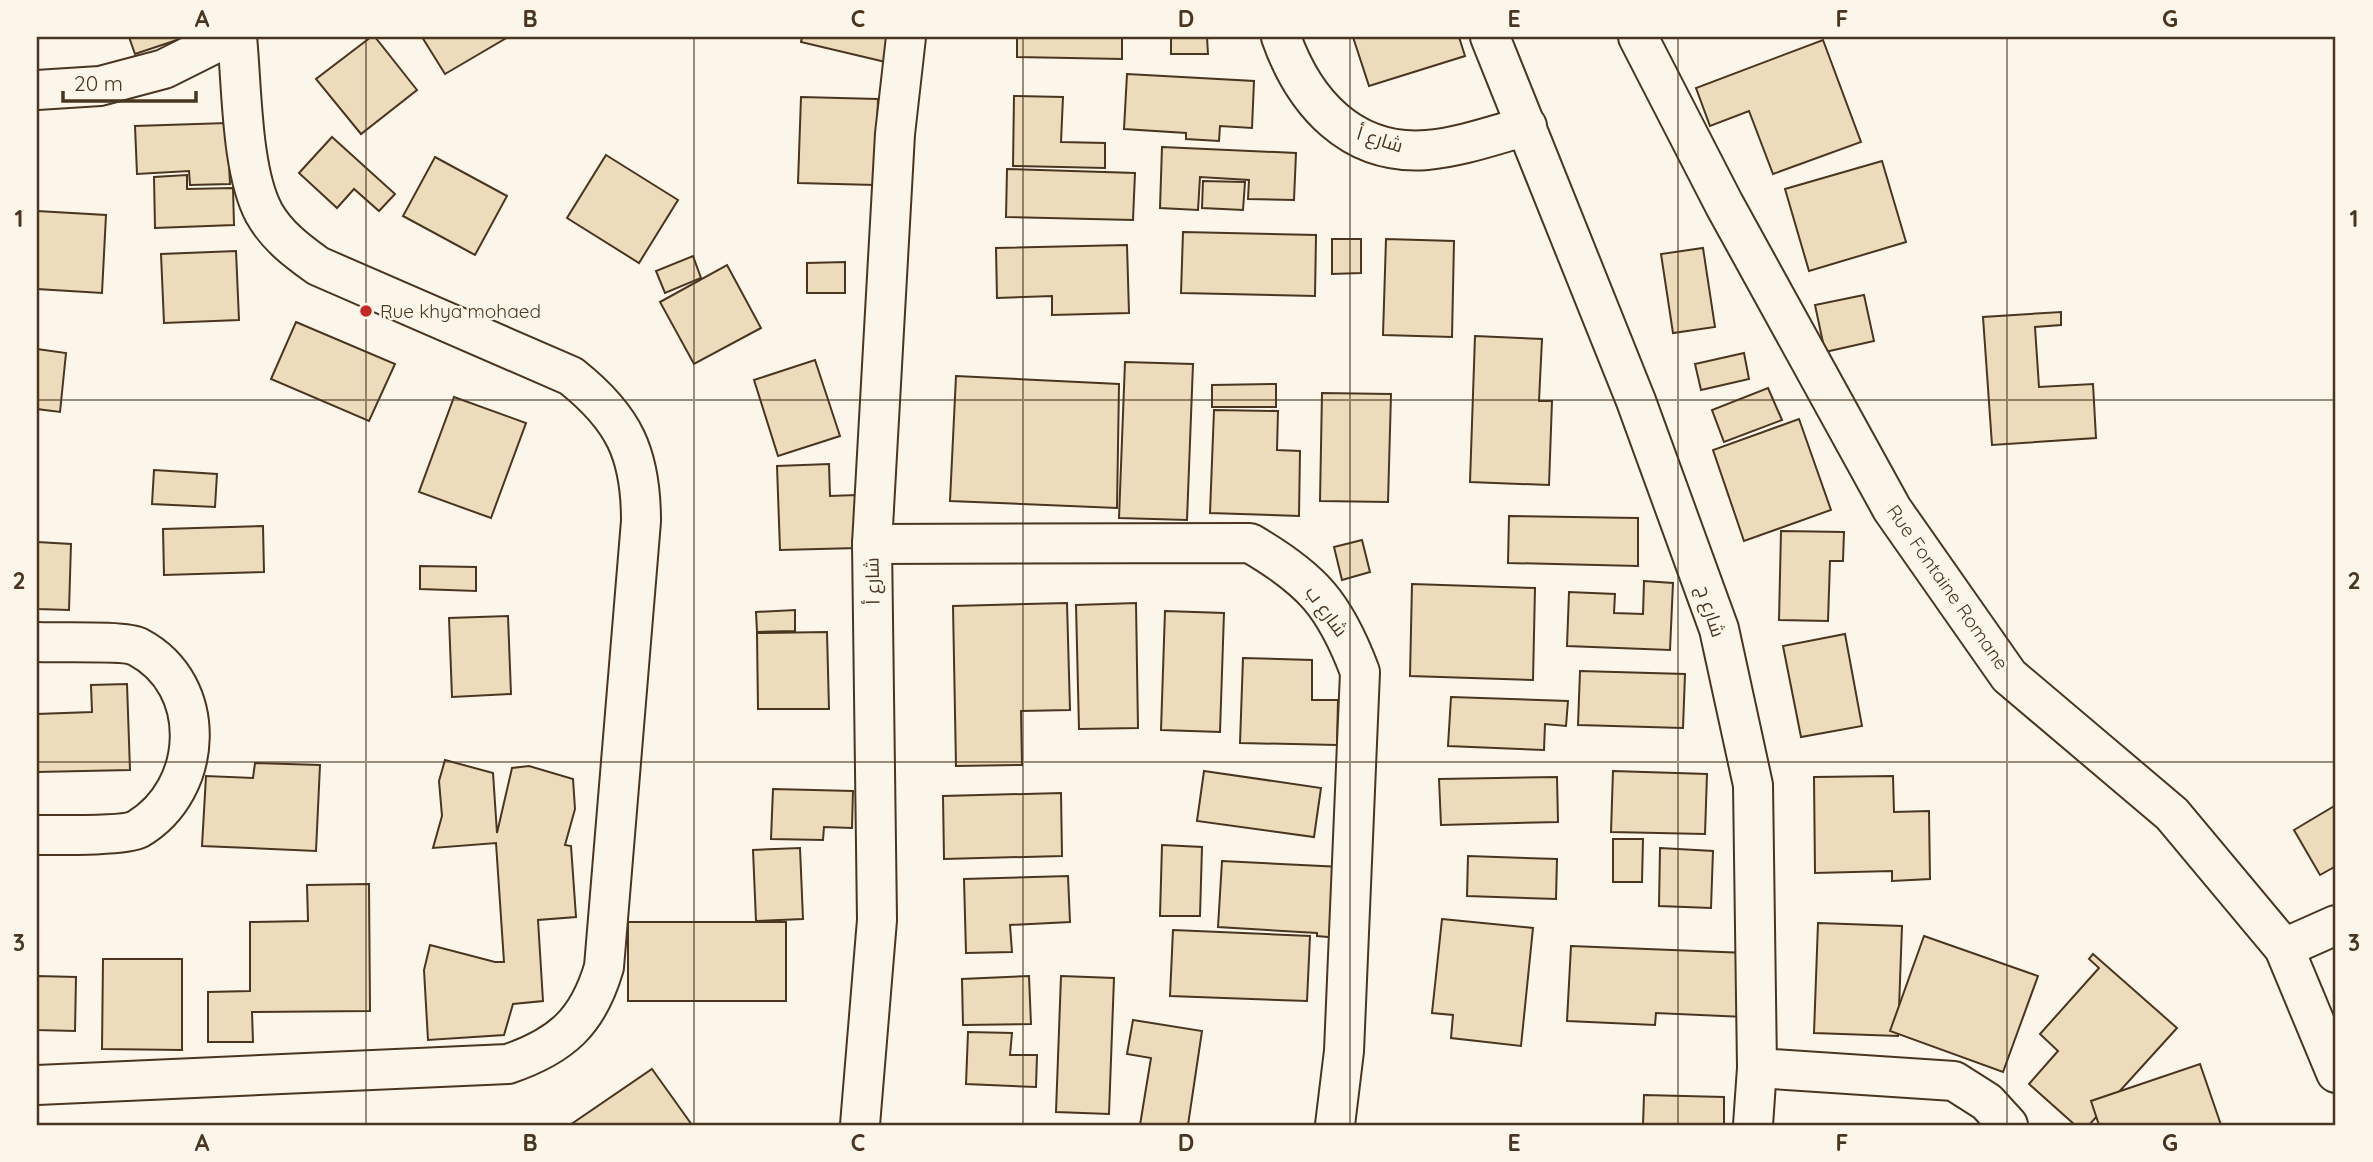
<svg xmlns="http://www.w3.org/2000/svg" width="2373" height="1162" viewBox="0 0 2373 1162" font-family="Quicksand,Cairo,sans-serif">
<rect width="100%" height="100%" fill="#fbf6e9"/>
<g fill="#ecdcbc" stroke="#4a3520" stroke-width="2">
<polygon points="129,37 186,37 135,54"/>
<polygon points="371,37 375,37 417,90 361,134 316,79"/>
<polygon points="422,37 508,37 445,74"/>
<polygon points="802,37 923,37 915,69 801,42"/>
<polygon points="1017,37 1122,37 1122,59 1017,57"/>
<polygon points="1171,37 1207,37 1208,54 1171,54"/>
<polygon points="1353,37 1459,37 1465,56 1369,86"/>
<polygon points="1823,40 1861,142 1773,174 1749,111 1710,126 1696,88"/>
<polygon points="1127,74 1254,81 1252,128 1220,126 1219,141 1186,139 1186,133 1124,129"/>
<polygon points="1014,96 1063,97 1061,142 1105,143 1105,168 1013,166"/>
<polygon points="801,97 878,99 875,185 798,183"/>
<polygon points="227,123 230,184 190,185 189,171 137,174 135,126"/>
<polygon points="332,137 395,194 379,211 354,189 337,208 299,173"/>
<polygon points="1162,147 1296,153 1294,200 1248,199 1249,180 1200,177 1198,210 1160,208"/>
<polygon points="606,155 678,200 639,263 567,218"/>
<polygon points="435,157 507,196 475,255 403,216"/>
<polygon points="1882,161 1906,242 1809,271 1785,189"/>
<polygon points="1007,169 1135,173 1133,220 1006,217"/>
<polygon points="187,175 187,189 233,188 234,225 155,228 154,177"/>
<polygon points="1203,181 1245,182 1243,210 1202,208"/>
<polygon points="37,211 106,215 102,293 37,289"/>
<polygon points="1183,232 1316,235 1315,296 1181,293"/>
<polygon points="1332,239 1361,239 1361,273 1332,274"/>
<polygon points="1386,239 1454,241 1452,337 1383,335"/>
<polygon points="1127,245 1129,313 1052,315 1052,296 997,298 996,248"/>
<polygon points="1703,248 1715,327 1673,333 1661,254"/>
<polygon points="236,251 239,320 164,323 161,254"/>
<polygon points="693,256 701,278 665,293 656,271"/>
<polygon points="845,262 845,293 807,293 807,263"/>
<polygon points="727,265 761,328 694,364 660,302"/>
<polygon points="1864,295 1874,341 1825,352 1815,305"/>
<polygon points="2061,312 2061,325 2035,327 2039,387 2093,384 2096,438 1992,445 1983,317"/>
<polygon points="296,322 395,364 369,421 271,379"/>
<polygon points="1475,336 1542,339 1539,401 1552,401 1549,485 1470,482"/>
<polygon points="37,349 66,353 60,412 37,409"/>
<polygon points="1744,353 1749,379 1701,390 1695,364"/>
<polygon points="815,360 840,436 778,456 754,380"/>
<polygon points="1125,362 1193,364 1187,520 1119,518"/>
<polygon points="956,376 1119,384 1117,508 950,501"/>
<polygon points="1276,384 1276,407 1212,407 1212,385"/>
<polygon points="1768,388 1782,420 1724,442 1712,410"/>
<polygon points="1322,393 1391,394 1388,502 1320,501"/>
<polygon points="454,397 526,423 491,518 419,492"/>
<polygon points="1214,410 1278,411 1277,450 1300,451 1299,516 1210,513"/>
<polygon points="1799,419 1831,510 1744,541 1713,450"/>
<polygon points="829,464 830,496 856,495 858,548 780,550 777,466"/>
<polygon points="154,470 217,474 215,507 152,504"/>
<polygon points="1509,516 1638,518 1638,566 1508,563"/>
<polygon points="263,526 264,572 164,575 163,529"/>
<polygon points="1781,531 1844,532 1843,561 1830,561 1828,621 1779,620"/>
<polygon points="1362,540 1370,572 1342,580 1334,547"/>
<polygon points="37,542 71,544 69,610 37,609"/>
<polygon points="420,566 476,567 476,591 420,589"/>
<polygon points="1644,581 1673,583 1670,650 1567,646 1569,592 1615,594 1614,613 1643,614"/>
<polygon points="1412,584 1535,588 1533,680 1410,676"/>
<polygon points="1067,603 1070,710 1021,711 1022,765 956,766 953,606"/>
<polygon points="1136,603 1138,728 1079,729 1076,605"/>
<polygon points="795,610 795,631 757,632 756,612"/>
<polygon points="1165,611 1224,613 1220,732 1161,730"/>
<polygon points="508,616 511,694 452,697 449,618"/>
<polygon points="827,632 829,709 758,709 757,633"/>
<polygon points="1845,634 1862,726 1801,737 1783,646"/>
<polygon points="1243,658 1312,660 1312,700 1338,700 1337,745 1240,743"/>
<polygon points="1580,671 1685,674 1683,728 1578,725"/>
<polygon points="127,684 130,770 37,772 37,714 92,712 91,685"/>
<polygon points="1451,697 1568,701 1566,726 1545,724 1544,750 1448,746"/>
<polygon points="445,760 493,773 497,833 512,768 529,766 573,779 575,809 565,845 571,846 576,917 538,920 543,1001 513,1004 504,1035 428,1040 424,970 430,945 495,962 504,962 496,843 433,848 442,816 439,781"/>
<polygon points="255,763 320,765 316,851 202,846 206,776 253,778"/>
<polygon points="1204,771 1321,788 1314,837 1197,821"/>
<polygon points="1613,771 1707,774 1705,834 1611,832"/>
<polygon points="1893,776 1894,812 1929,811 1930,879 1892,881 1892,871 1815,873 1814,777"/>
<polygon points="1557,777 1558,822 1441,825 1439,779"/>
<polygon points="773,789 853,791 852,828 824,827 823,840 771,839"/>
<polygon points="1061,793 1062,856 944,859 943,796"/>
<polygon points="2336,805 2336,866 2320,875 2294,830"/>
<polygon points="1613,839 1643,839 1642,882 1613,882"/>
<polygon points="1162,845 1202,847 1200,916 1160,916"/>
<polygon points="800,848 803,919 756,921 753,850"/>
<polygon points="1660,848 1713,851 1711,908 1659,906"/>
<polygon points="1468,856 1557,859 1556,899 1467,896"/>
<polygon points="1222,861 1342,867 1339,938 1317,936 1317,933 1218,927"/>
<polygon points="1068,876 1070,922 1010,925 1012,952 966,953 964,879"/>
<polygon points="369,884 370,1011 252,1012 253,1042 208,1042 208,992 250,991 250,922 308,921 307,885"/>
<polygon points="1442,919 1533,928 1521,1046 1451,1038 1453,1015 1432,1013"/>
<rect x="628" y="922" width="158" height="79"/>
<polygon points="1818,923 1902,926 1898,1036 1814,1033"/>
<polygon points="1173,930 1310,936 1307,1001 1170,996"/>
<polygon points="1924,936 2038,976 2003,1072 1890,1031"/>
<polygon points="1571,946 1747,953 1745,1017 1656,1013 1655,1025 1567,1021"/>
<polygon points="2093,954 2177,1028 2089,1125 2075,1125 2029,1084 2058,1051 2040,1034 2099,968 2089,959"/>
<polygon points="103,959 182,959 182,1050 102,1049"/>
<polygon points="37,976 76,977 75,1031 37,1030"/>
<polygon points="1029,976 1031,1024 963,1025 962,979"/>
<polygon points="1061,976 1114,978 1109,1114 1056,1112"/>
<polygon points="1133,1020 1202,1031 1188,1125 1140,1125 1151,1058 1127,1054"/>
<polygon points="968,1032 1012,1033 1010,1055 1037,1055 1036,1087 966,1084"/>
<polygon points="2200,1064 2221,1125 2099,1125 2091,1101"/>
<polygon points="652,1069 692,1125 570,1125"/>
<polygon points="1644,1095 1724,1097 1724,1125 1643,1125"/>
</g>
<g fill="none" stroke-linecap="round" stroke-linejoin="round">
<g stroke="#4a3520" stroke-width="42">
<g id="street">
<path d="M1281,37C1304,102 1351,156 1427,150C1461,147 1494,135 1527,126"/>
<polyline points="1490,37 1636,401 1719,629 1753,785 1757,1068 1753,1125"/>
<polyline points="1638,37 1724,204 1892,509 2009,676 2172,814 2284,948 2336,1073"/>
<polyline points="37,90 100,86 164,69 228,37"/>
<path d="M872,544L1250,543C1312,579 1335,605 1360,672L1344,1051L1335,1125"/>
<path d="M37,642C55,643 126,640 138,647C210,685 204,790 138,829C126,836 56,835 37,835"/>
<polyline points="2284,948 2336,925"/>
<polyline points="1757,1068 1954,1081 1987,1102 2008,1125"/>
<path d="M37,1085L508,1064C561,1046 588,1022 604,967L641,521C641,454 624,418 571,376L318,266C297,251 277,236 264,213C241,170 242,86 237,37"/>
<polyline points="860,1125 877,920 872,544 895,134 906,37"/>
</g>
</g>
<use href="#street" stroke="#fbf6e9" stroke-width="38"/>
</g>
<path fill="none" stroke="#4a3520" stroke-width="2" stroke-opacity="0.55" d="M366,37V1125M694,37V1125M1023,37V1125M1350,37V1125M1678,37V1125M2007,37V1125M37,400H2336M37,762H2336"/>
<circle fill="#c62828" stroke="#fbf6e9" stroke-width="2.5" cx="366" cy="311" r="7"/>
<g text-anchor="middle" stroke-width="5" stroke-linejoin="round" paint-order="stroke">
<g font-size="19" fill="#4a3520" stroke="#fbf6e9">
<text transform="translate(1380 139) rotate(17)" y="7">شارع أ</text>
<text transform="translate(872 581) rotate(-91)" y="7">شارع أ</text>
<text transform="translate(1948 587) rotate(55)" y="7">Rue Fontaine Romane</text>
<text transform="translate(1327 611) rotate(54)" y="7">شارع ب</text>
<text transform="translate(1711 611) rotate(72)" y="7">شارع ج</text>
</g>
<g font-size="19" fill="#4a3520" stroke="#fbf6e9" text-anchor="start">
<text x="380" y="318">Rue khya mohaed</text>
</g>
</g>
<rect width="2373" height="1162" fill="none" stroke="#fbf6e9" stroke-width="77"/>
<path d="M63 91v10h133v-10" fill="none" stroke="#4a3520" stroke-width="3.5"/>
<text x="74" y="91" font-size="21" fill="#4a3520" stroke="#fbf6e9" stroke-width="5" paint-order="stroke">20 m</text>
<rect x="38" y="38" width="2296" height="1086" fill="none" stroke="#4a3520" stroke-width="2.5"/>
<g font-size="23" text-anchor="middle" font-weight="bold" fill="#4a3520">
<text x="202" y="27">A</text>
<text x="530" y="27">B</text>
<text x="858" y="27">C</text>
<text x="1186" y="27">D</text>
<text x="1514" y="27">E</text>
<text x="1842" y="27">F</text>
<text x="2170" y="27">G</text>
<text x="19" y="227">1</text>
<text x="2354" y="227">1</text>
<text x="19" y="589">2</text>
<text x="2354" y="589">2</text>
<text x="19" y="951">3</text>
<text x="2354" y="951">3</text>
<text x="202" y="1151">A</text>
<text x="530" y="1151">B</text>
<text x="858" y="1151">C</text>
<text x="1186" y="1151">D</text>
<text x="1514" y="1151">E</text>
<text x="1842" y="1151">F</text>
<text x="2170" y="1151">G</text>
</g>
</svg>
